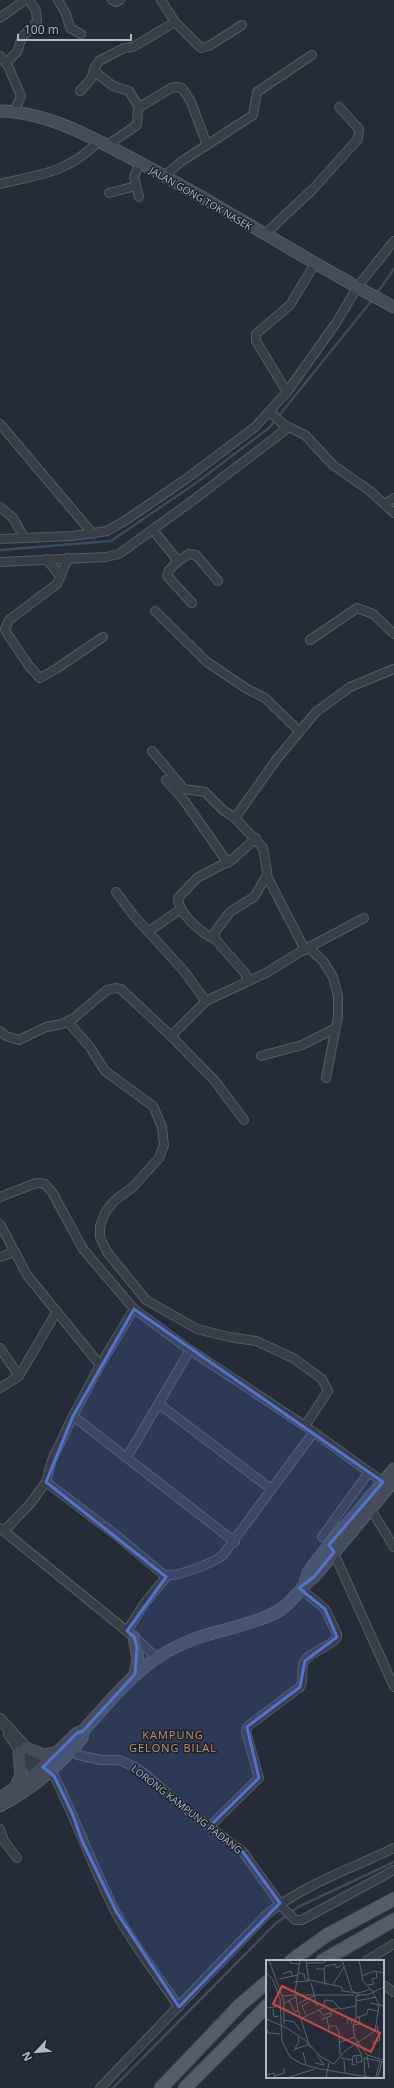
<svg xmlns="http://www.w3.org/2000/svg" width="394" height="2088" viewBox="0 0 394 2088" font-family="'Open Sans',sans-serif">
<rect width="100%" height="100%" fill="#242c38"/>
<g fill="none" stroke-linecap="round" stroke-linejoin="round">
<g stroke="#3a4a5f" stroke-width="2.5">
<polyline points="377,293 394,269"/>
<polyline points="0,550 111,541 196,483 269,428 373,299"/>
<polyline points="113,2088 275,1924 298,1907 394,1862"/>
</g>
<g stroke="#555c66" stroke-width="10">
<g id="minor">
<polyline points="58,0 66,14 70,28 81,34"/>
<polyline points="112,0 116,2 120,0"/>
<polyline points="161,0 175,22 201,48 209,46 242,25"/>
<polyline points="0,18 25,0"/>
<polyline points="0,56 8,66 21,96 14,112"/>
<polyline points="6,63 17,52 22,37 37,22 36,11 29,0"/>
<polyline points="94,71 113,86 129,91 139,107"/>
<polyline points="80,91 91,79 95,67 99,61 124,48 133,47 175,22"/>
<polyline points="207,145 253,115 257,92 312,55"/>
<polyline points="106,146 137,125 138,108 171,88 176,87 182,88 191,102 207,145 182,161 164,176"/>
<path d="M0,184C41,174 67,173 98,142"/>
<polyline points="109,193 136,186"/>
<polyline points="139,197 134,177 140,163"/>
<polyline points="265,234 313,189 358,139 359,129 339,107"/>
<polyline points="287,392 256,341 256,334 290,305 316,262"/>
<polyline points="270,412 284,425 305,435 333,465 370,491 394,513"/>
<polyline points="0,424 93,534"/>
<polyline points="385,504 394,498"/>
<polyline points="0,507 13,518 24,537"/>
<polyline points="153,530 178,561 189,554 196,555 218,581"/>
<polyline points="0,539 72,536 107,531 126,520 186,479 255,427 287,392 336,323 358,286 394,241"/>
<polyline points="68,558 57,584 9,620 5,629 6,632 29,666 40,678 56,669 103,637"/>
<polyline points="46,559 61,577"/>
<polyline points="178,561 169,570 167,576 192,603"/>
<polyline points="0,562 106,557 119,554 192,501 289,427"/>
<polyline points="155,611 207,662 247,689 265,698 299,731"/>
<polyline points="310,640 357,608 373,614 394,634"/>
<polyline points="152,751 184,789 205,792 223,810 235,818"/>
<polyline points="166,780 183,799 228,863"/>
<polyline points="116,892 134,916 183,970 206,1001"/>
<polyline points="149,931 181,909"/>
<path d="M215,939C202,934 178,913 178,898L197,878L233,859L256,838"/>
<polyline points="309,948 323,961 333,977 338,996 338,1016 326,1078"/>
<polyline points="305,950 268,878 263,848 235,818 276,760 316,712 350,687 394,669"/>
<polyline points="249,981 244,972 215,939 215,932 230,912 254,897 267,875"/>
<polyline points="68,1022 90,1047 105,1071 153,1106 162,1127 164,1145 159,1158 133,1187 114,1201 105,1213 100,1226 100,1237 107,1252 146,1300 197,1329 229,1337 256,1341 293,1358 322,1379 328,1391 305,1426"/>
<polyline points="0,1031 6,1036 19,1040 46,1027 62,1024 74,1018 107,990 115,988 121,989 171,1036 215,1081 244,1120"/>
<polyline points="171,1036 206,1001 266,973 300,952 364,918"/>
<polyline points="261,1056 302,1045 334,1029"/>
<polyline points="0,1197 36,1183 45,1184 52,1192 83,1249 134,1309 190,1350 305,1426 383,1482"/>
<polyline points="0,1224 27,1275 100,1365"/>
<polyline points="0,1257 14,1252"/>
<polyline points="0,1348 19,1376"/>
<polyline points="0,1388 19,1376 57,1311"/>
<polyline points="159,1404 271,1489"/>
<polyline points="73,1416 235,1542"/>
<polyline points="127,1457 190,1350"/>
<path d="M46,1482L116,1535L164,1575C174,1578 214,1563 223,1555L313,1433"/>
<polyline points="370,1508 394,1547"/>
<polyline points="0,1528 134,1637 156,1657"/>
<polyline points="4,1531 30,1504 46,1482 52,1460 73,1416 100,1365 134,1309"/>
<polyline points="322,1537 369,1472"/>
<polyline points="332,1549 394,1687"/>
<polyline points="127,1631 144,1604 167,1576"/>
<polyline points="72,1750 78,1755 101,1760 119,1760 133,1766 145,1774 182,1806 243,1852 284,1909 295,1920 302,1920 394,1870"/>
<path d="M49,1774L54,1776C77,1821 93,1868 116,1913C134,1946 158,1976 179,2007"/>
<path d="M210,1826L259,1778L246,1732L248,1726L300,1687C305,1679 300,1670 304,1662C311,1650 329,1649 337,1637V1634L325,1609L301,1589"/>
<polyline points="0,1829 4,1841 17,1858"/>
<polyline points="366,1961 394,1944"/>
<polyline points="383,1985 394,1992"/>
<path d="M100,2088L266,1915C304,1884 351,1869 394,1848"/>
</g>
</g>
<g stroke="#555c66" stroke-width="12">
<g id="tertiary">
<polyline points="0,1719 48,1772"/>
<polyline points="9,1734 40,1780"/>
</g>
</g>
<g stroke="#555c66" stroke-width="13">
<g id="secondary">
<path d="M0,111C52,112 102,143 146,166C230,211 310,263 394,307"/>
<polyline points="305,1584 308,1572 329,1545 394,1469"/>
<polyline points="134,1637 138,1659 135,1674"/>
<polyline points="26,1748 44,1755 58,1752"/>
<polyline points="15,1788 21,1775 19,1752"/>
<path d="M0,1798L33,1776L77,1733L83,1731C118,1692 143,1658 194,1639C221,1629 254,1625 280,1610C294,1601 301,1586 314,1577L394,1481"/>
<path d="M0,1806C32,1789 58,1767 82,1738L83,1731"/>
</g>
</g>
<g stroke="#404751" stroke-width="15">
<g id="primary">
<polyline points="291,1961 327,1935 394,1899"/>
<polyline points="322,1961 394,1920"/>
<polyline points="161,2088 240,2005 267,1982"/>
<polyline points="185,2088 267,2006"/>
</g>
</g>
<use href="#minor" stroke="#373e48" stroke-width="8"/>
<use href="#tertiary" stroke="#373e48" stroke-width="10"/>
<use href="#secondary" stroke="#454d5b" stroke-width="11"/>
<use href="#primary" stroke="#555d68" stroke-width="13"/>
</g>
<path fill="#5173d1" fill-opacity="0.2" stroke="#5173d1" stroke-width="3" stroke-linejoin="round" d="M134,1309L383,1482L329,1545L334,1552L314,1577L299,1588L325,1609L337,1637L305,1661L300,1687L247,1727L259,1778L210,1826L243,1852L280,1903L179,2007L117,1913L82,1841L72,1813L54,1776L43,1767L77,1733L83,1731L135,1674L137,1648L134,1637L127,1631L166,1577L46,1482L73,1416Z"/>
<g text-anchor="middle" stroke-width="3" stroke-linejoin="round" paint-order="stroke">
<g font-size="10" fill="#b2b9c4" stroke="#1c232d">
<text transform="translate(201 198) rotate(30)" y="4">JALAN GONG TOK NASEK</text>
<text transform="translate(187 1809) rotate(38)" y="4">LORONG KAMPUNG PADANG</text>
</g>
<g font-size="11" letter-spacing="1" fill="#ca9368" stroke="#1c232d">
<text x="173" y="1739">KAMPUNG<tspan x="173" dy="13">GELONG BILAL</tspan></text>
</g>
</g>
<g transform="translate(266 1960)">
<rect width="118" height="118" fill="#242c38"/>
<path fill="none" stroke="#5d6470" stroke-width="1" d="M3,0L18,42V64M24,0V3L33,4M40,0L43,22M76,0L86,31L93,35L90,36V58L87,66L89,78L101,95L118,100M93,0L97,21L106,31M40,3H58L60,0M61,6L69,4L71,8L76,5M50,9H58L61,5M58,9L59,25M0,12L7,20L14,39L16,81L24,97L36,104L54,109L108,118M32,13L38,14L39,19L76,27V31L92,33L103,30M17,14L25,11L26,16M96,16L108,11L118,13M13,19L32,15M28,22L42,21M45,23L51,46M102,25L108,24L106,19L111,18L110,11M68,26V23L78,7M29,30L32,50L43,84L55,97L68,104L79,91L109,71L113,45L106,30M29,32L34,0M29,35H88M93,35H101L118,27M16,36L30,35M23,41L29,52L32,51M90,41L110,37M33,43L48,36M104,43L118,46M17,44L30,37M0,48L14,46M7,49L8,57L13,56M53,50L57,55L64,53M40,55L36,46L43,42M36,58L57,48L59,40L67,41L74,49L90,46M61,58L63,70M90,58L101,54L102,49L112,51M0,59L19,67L39,80L45,88M56,59L65,56V50L72,48M18,60L28,62L34,70M82,64L81,60L84,59L86,64M87,65L94,64L93,57M62,66H70L73,72L74,95M0,67L2,73L14,74M74,82L89,77M107,84V82L114,80L111,66M29,89L42,85M28,91L33,81L32,77M37,92L40,104M90,96L91,103L96,101L95,95M101,96L103,108M75,98L87,100M78,100L79,113M49,103L58,105L51,95M90,104L86,105L87,96L96,95L90,85M0,115L8,113L9,117M8,116L18,113V108M99,116L98,98L118,102M110,117L114,101M112,117L116,101M20,118L49,109M60,118L63,103"/>
<path fill="#cf4547" fill-opacity="0.15" stroke="#cf4547" stroke-width="2" d="M16,26L114,73L105,92L7,44Z"/>
<rect width="118" height="118" fill="none" stroke="#b2b9c4" stroke-width="2"/>
</g>
<g transform="translate(36 2052) rotate(244)" stroke="#1c232d" stroke-width="3" paint-order="stroke">
<path d="M0-3L7 15L0 10L-7 15Z" fill="#b2b9c4"/>
<text y="-6" font-size="11" font-weight="bold" text-anchor="middle" fill="#b2b9c4">N</text>
</g>
<path d="M18 34v6h113v-6" fill="none" stroke="#b2b9c4" stroke-width="2"/>
<text x="24" y="34" font-size="12" fill="#b2b9c4" stroke="#1c232d" stroke-width="3" paint-order="stroke">100 m</text>
</svg>
